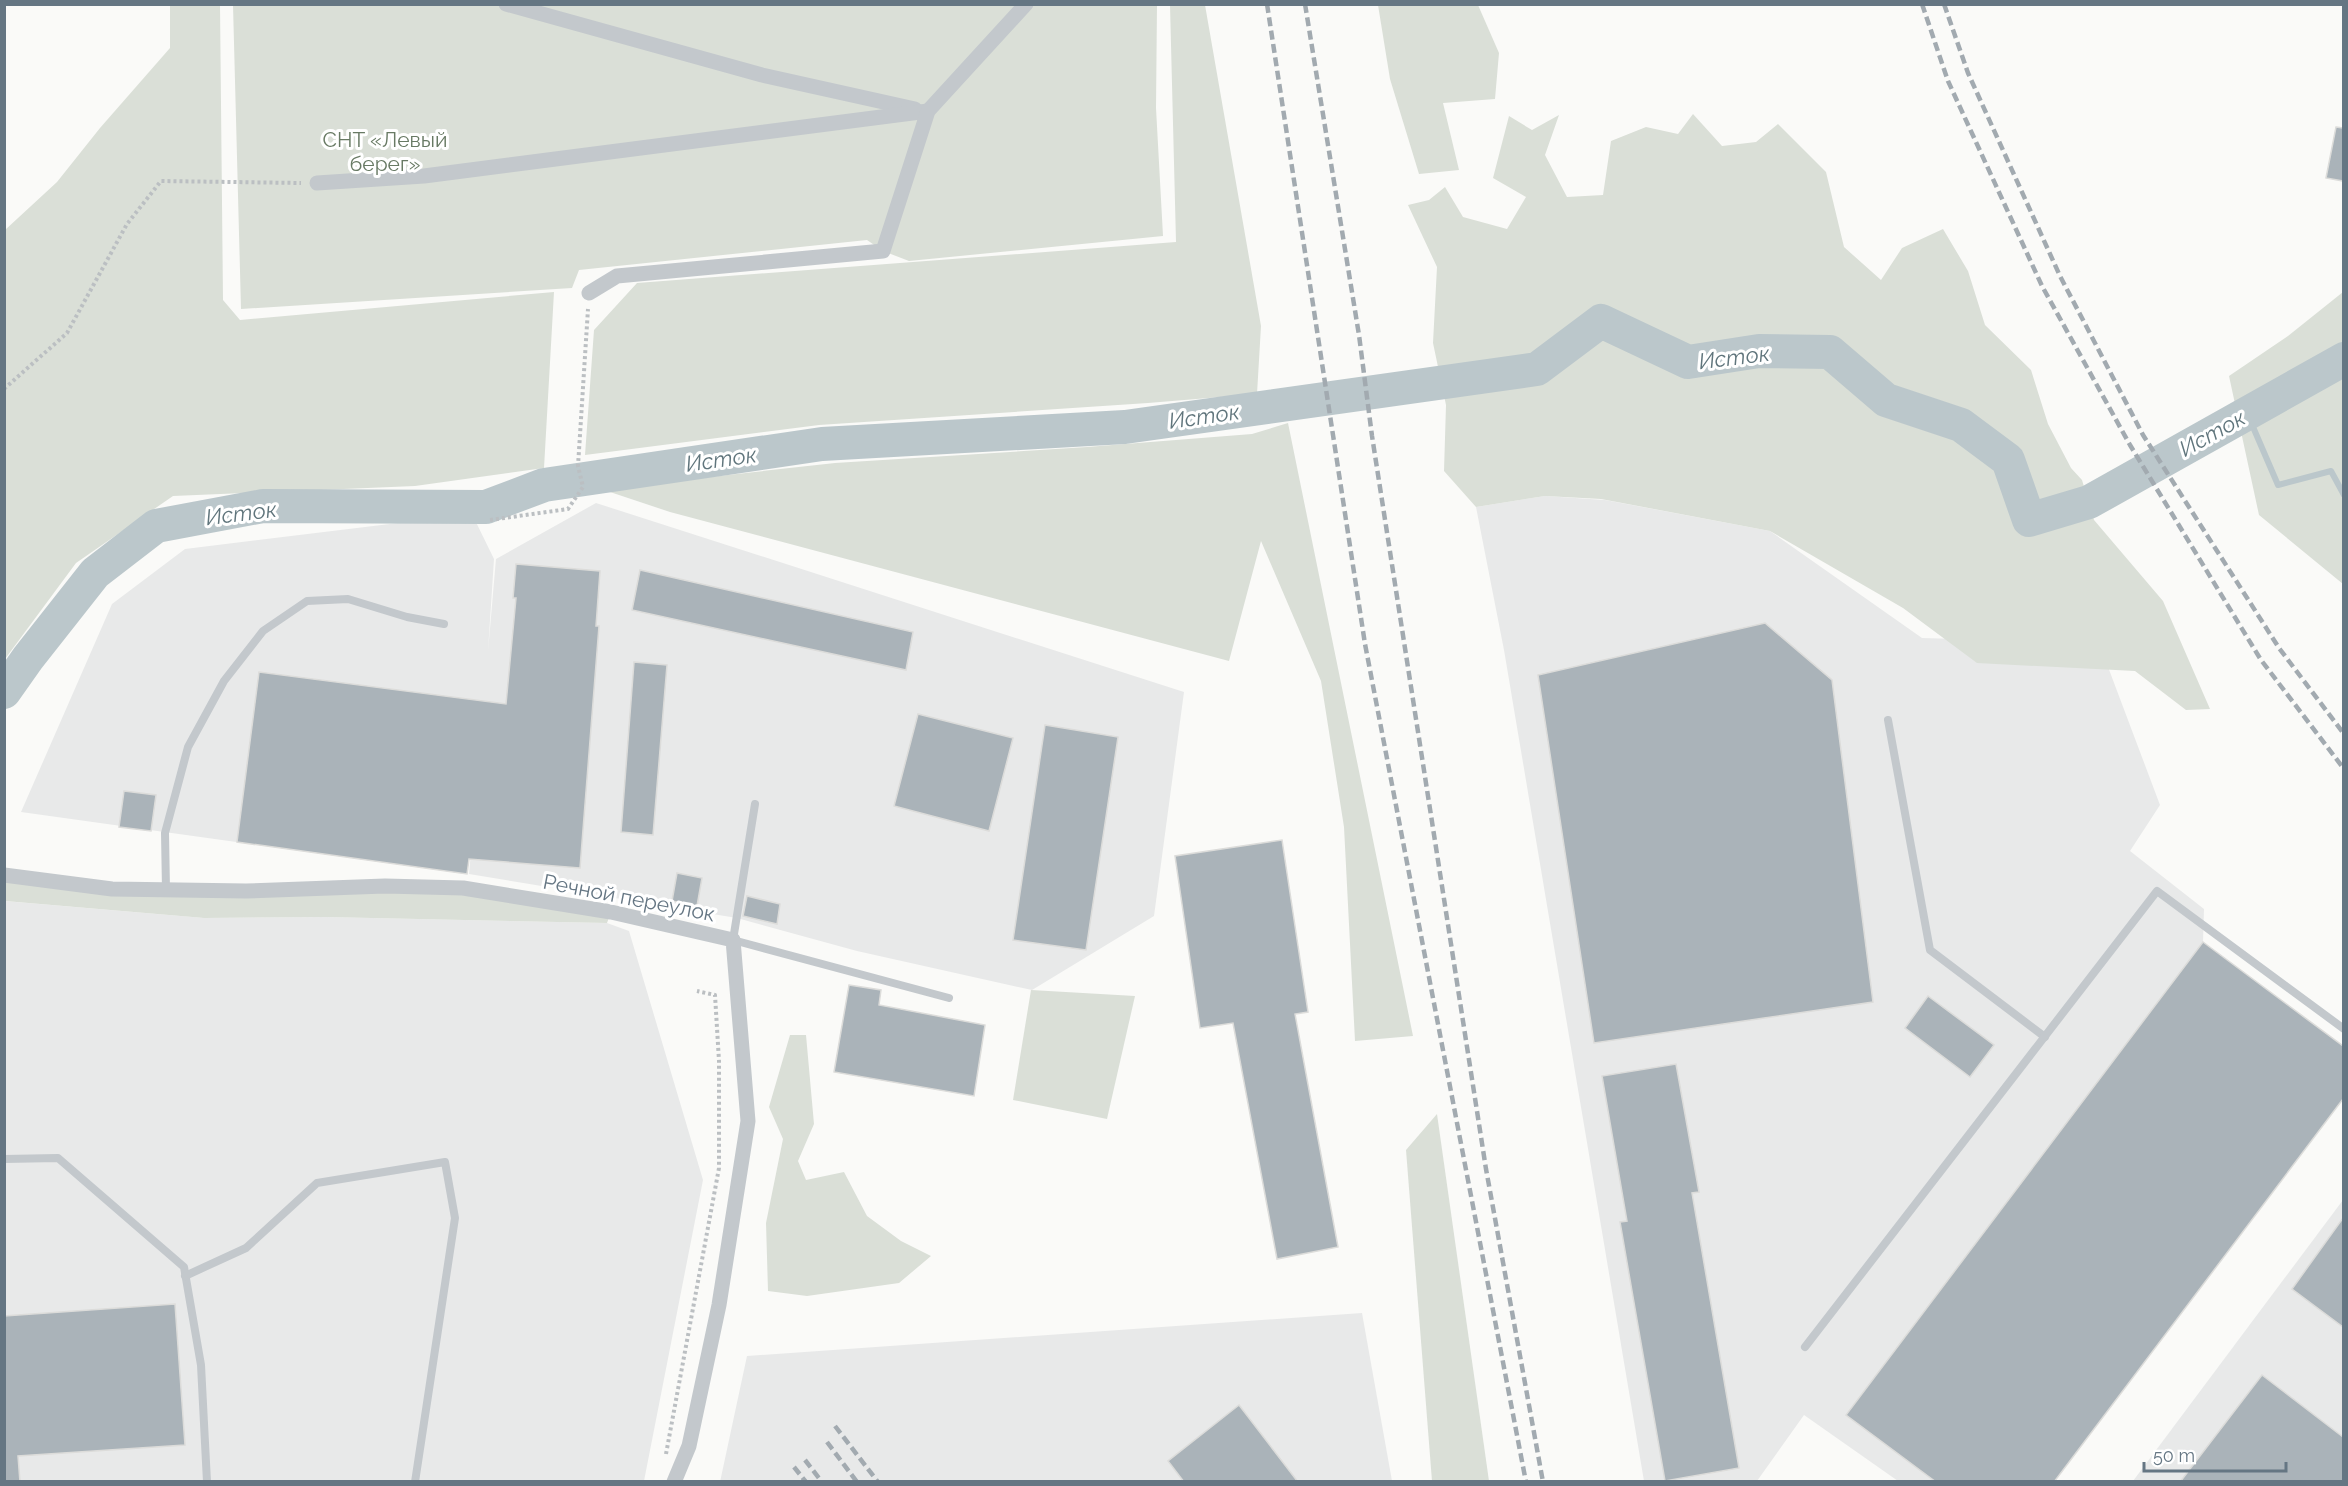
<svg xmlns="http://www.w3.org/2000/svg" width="2348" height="1486" viewBox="0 0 2348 1486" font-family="Raleway,sans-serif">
<rect width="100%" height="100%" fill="#fafaf8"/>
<g fill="#e8e9e9">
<polygon points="1545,496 1605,500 1770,531 1922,638 2099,643 2160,805 2130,851 2204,909 2203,942 2343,1046 2343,1099 2054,1481 1898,1481 1804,1415 1757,1481 1644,1481 1504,650 1476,507"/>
<polygon points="596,503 1184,692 1154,916 1032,990 857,951 737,918 469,874 479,763 467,874 21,812 112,604 185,549 472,514 494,559 488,651 496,559"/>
<polygon points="4,901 204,918 326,917 607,923 629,931 703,1180 644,1481 5,1481"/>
<polygon points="2343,1200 2343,1481 2133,1481"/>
<polygon points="1362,1313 1392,1481 720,1482 747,1356"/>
</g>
<g fill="#dadfd7">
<polygon points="170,5 220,5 223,300 240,320 554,292 544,468 415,486 173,496 76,563 5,659 5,230 57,182 100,128 170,48"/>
<polygon points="233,5 1157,5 1156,108 1163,236 909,261 883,251 867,240 579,270 572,288 241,309"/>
<polygon points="1170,5 1205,5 1261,326 1257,394 1148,403 819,425 585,455 594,330 637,283 1176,242"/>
<polygon points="1378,5 1478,5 1499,53 1495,99 1443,103 1459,170 1419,174 1390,79"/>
<polygon points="1693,114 1722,146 1756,142 1778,124 1826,172 1844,247 1881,280 1902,248 1943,229 1968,271 1985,325 2031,370 2048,424 2071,468 2082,480 2094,520 2163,601 2210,709 2186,710 2135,671 1977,663 1903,608 1770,531 1601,499 1545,496 1476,507 1444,471 1446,405 1433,343 1437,267 1408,205 1429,200 1445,187 1463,217 1507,229 1526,197 1493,178 1509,116 1532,130 1559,115 1545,155 1567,197 1603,195 1611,141 1646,127 1678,134"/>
<polygon points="2343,292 2343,584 2259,515 2229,376 2288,336"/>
<polygon points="1288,423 1413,1036 1355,1041 1344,827 1321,681 1261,541 1229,661 670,512 601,489 835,463 1087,447 1252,434"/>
<polygon points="4,882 385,886 611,912 607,923 326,917 204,918 5,901"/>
<polygon points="1031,990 1135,996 1107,1119 1013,1100"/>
<polygon points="790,1035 806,1035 814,1124 798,1161 806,1180 844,1172 867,1216 901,1241 931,1256 899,1283 807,1296 768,1291 766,1223 783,1139 769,1107"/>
<polygon points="1437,1114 1489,1481 1432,1481 1406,1150"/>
</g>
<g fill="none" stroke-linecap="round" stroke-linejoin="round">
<polyline stroke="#bbc7cb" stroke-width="6" points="2247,413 2278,485 2331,471 2344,495"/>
<polyline stroke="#bbc7cb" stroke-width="34" points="4,692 28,658 95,573 156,526 263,506 486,507 544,485 822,444 1125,427 1537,369 1601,321 1688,362 1759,351 1830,352 1886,400 1961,425 2008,460 2029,520 2089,502 2344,359"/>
</g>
<g fill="#aab3b9" stroke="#dcdcda" stroke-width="1.5">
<polygon points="2336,127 2343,128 2343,181 2326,178"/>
<polygon points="516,564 600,571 596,626 599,626 580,868 469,859 467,874 237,842 259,672 506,704 516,598 513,598"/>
<polygon points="640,570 913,632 906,670 632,610"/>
<polygon points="1765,623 1832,680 1873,1002 1594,1043 1538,675"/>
<polygon points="634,662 667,665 653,835 621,832"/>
<polygon points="918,714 1013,738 989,831 894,806"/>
<polygon points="1045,725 1118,737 1086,950 1013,940"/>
<polygon points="124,791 156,795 151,831 119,827"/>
<polygon points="1282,840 1308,1012 1295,1014 1338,1247 1277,1259 1233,1023 1200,1028 1175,856"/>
<polygon points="677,873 702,878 697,906 672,901"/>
<polygon points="747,896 780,904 777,924 743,916"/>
<polygon points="2203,942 2343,1046 2343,1099 2054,1482 1936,1482 1846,1415"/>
<polygon points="849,985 881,990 879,1005 985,1025 974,1096 834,1072"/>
<polygon points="1928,996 1994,1045 1970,1077 1905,1028"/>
<polygon points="1676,1064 1699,1192 1692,1193 1739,1468 1665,1481 1620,1222 1627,1221 1602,1076"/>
<polygon points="2343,1218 2343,1327 2292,1289"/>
<polygon points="175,1304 185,1445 18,1456 20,1482 4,1482 4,1316"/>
<polygon points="2262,1375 2343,1437 2343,1482 2180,1482"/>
<polygon points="1239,1405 1298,1482 1184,1482 1168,1461"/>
</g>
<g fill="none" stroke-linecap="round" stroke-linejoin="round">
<g stroke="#bbbfc2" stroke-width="4" stroke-dasharray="3 3" stroke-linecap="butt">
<polyline points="4,389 67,333 127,224 161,181 301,183"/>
<polyline points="490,520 568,509 583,487 578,466 588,309"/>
<polyline points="666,1454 719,1168 719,1061 715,995 697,991"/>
</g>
<g stroke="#c3c8cc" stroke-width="8">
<polyline points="1888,720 1930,950 2045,1037"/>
<polyline points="755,804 733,940 949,998"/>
<polyline points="166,890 165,833 188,747 224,681 263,631 307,601 348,599 407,617 444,624"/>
<polyline points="4,1159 58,1158 184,1267 201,1365 207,1482"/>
<polyline points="185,1276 246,1248 317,1183 445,1162 455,1218 415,1482"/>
<polyline points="1805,1347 2157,891 2344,1029"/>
</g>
<g stroke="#c3c8cc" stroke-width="15">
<polyline points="506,4 762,75 915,109"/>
<polyline points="317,183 424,176 928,111"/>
<polyline points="589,293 617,276 883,251 928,111 1026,4"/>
<polyline points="4,875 112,889 246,891 385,886 463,888 611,912 733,940 748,1121 719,1305 689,1446 674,1482"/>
</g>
<g stroke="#a2aab0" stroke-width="4.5" stroke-dasharray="9 4.5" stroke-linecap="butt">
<polyline points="1267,4 1365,644 1526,1482"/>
<polyline points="1305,4 1359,335 1372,436 1486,1169 1543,1482"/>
<polyline points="1922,4 1948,81 2042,286 2130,445 2261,660 2344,769"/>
<polyline points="1944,4 1968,73 2060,276 2143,435 2279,648 2344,734"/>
<polyline points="835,1426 878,1482"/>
<polyline points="827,1442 857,1482"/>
<polyline points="805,1460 822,1482"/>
<polyline points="794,1467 806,1482"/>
</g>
</g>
<g text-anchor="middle" stroke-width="6" stroke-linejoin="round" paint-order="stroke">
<g font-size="21" fill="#687a64" stroke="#fff">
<text x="385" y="147">СНТ «Левый<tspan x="385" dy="24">берег»</tspan></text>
</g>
<g font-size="21" fill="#657683" stroke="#fff">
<text transform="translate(629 898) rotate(11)" y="7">Речной переулок</text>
</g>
<g font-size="22" font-style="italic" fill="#60757c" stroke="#fff">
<text transform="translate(1734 357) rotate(-7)" y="8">Исток</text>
<text transform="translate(1204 416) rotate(-8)" y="8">Исток</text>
<text transform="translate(2212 433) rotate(-29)" y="8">Исток</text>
<text transform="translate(721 459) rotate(-8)" y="8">Исток</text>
<text transform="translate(241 513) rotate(-7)" y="8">Исток</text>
</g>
</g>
<rect width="2348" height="1486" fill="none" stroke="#657683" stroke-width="12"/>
<path d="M2144 1462v9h142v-9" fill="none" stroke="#657683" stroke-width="3"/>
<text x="2153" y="1462" font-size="18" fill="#657683" stroke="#ffffff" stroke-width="4.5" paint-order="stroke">50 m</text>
</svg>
